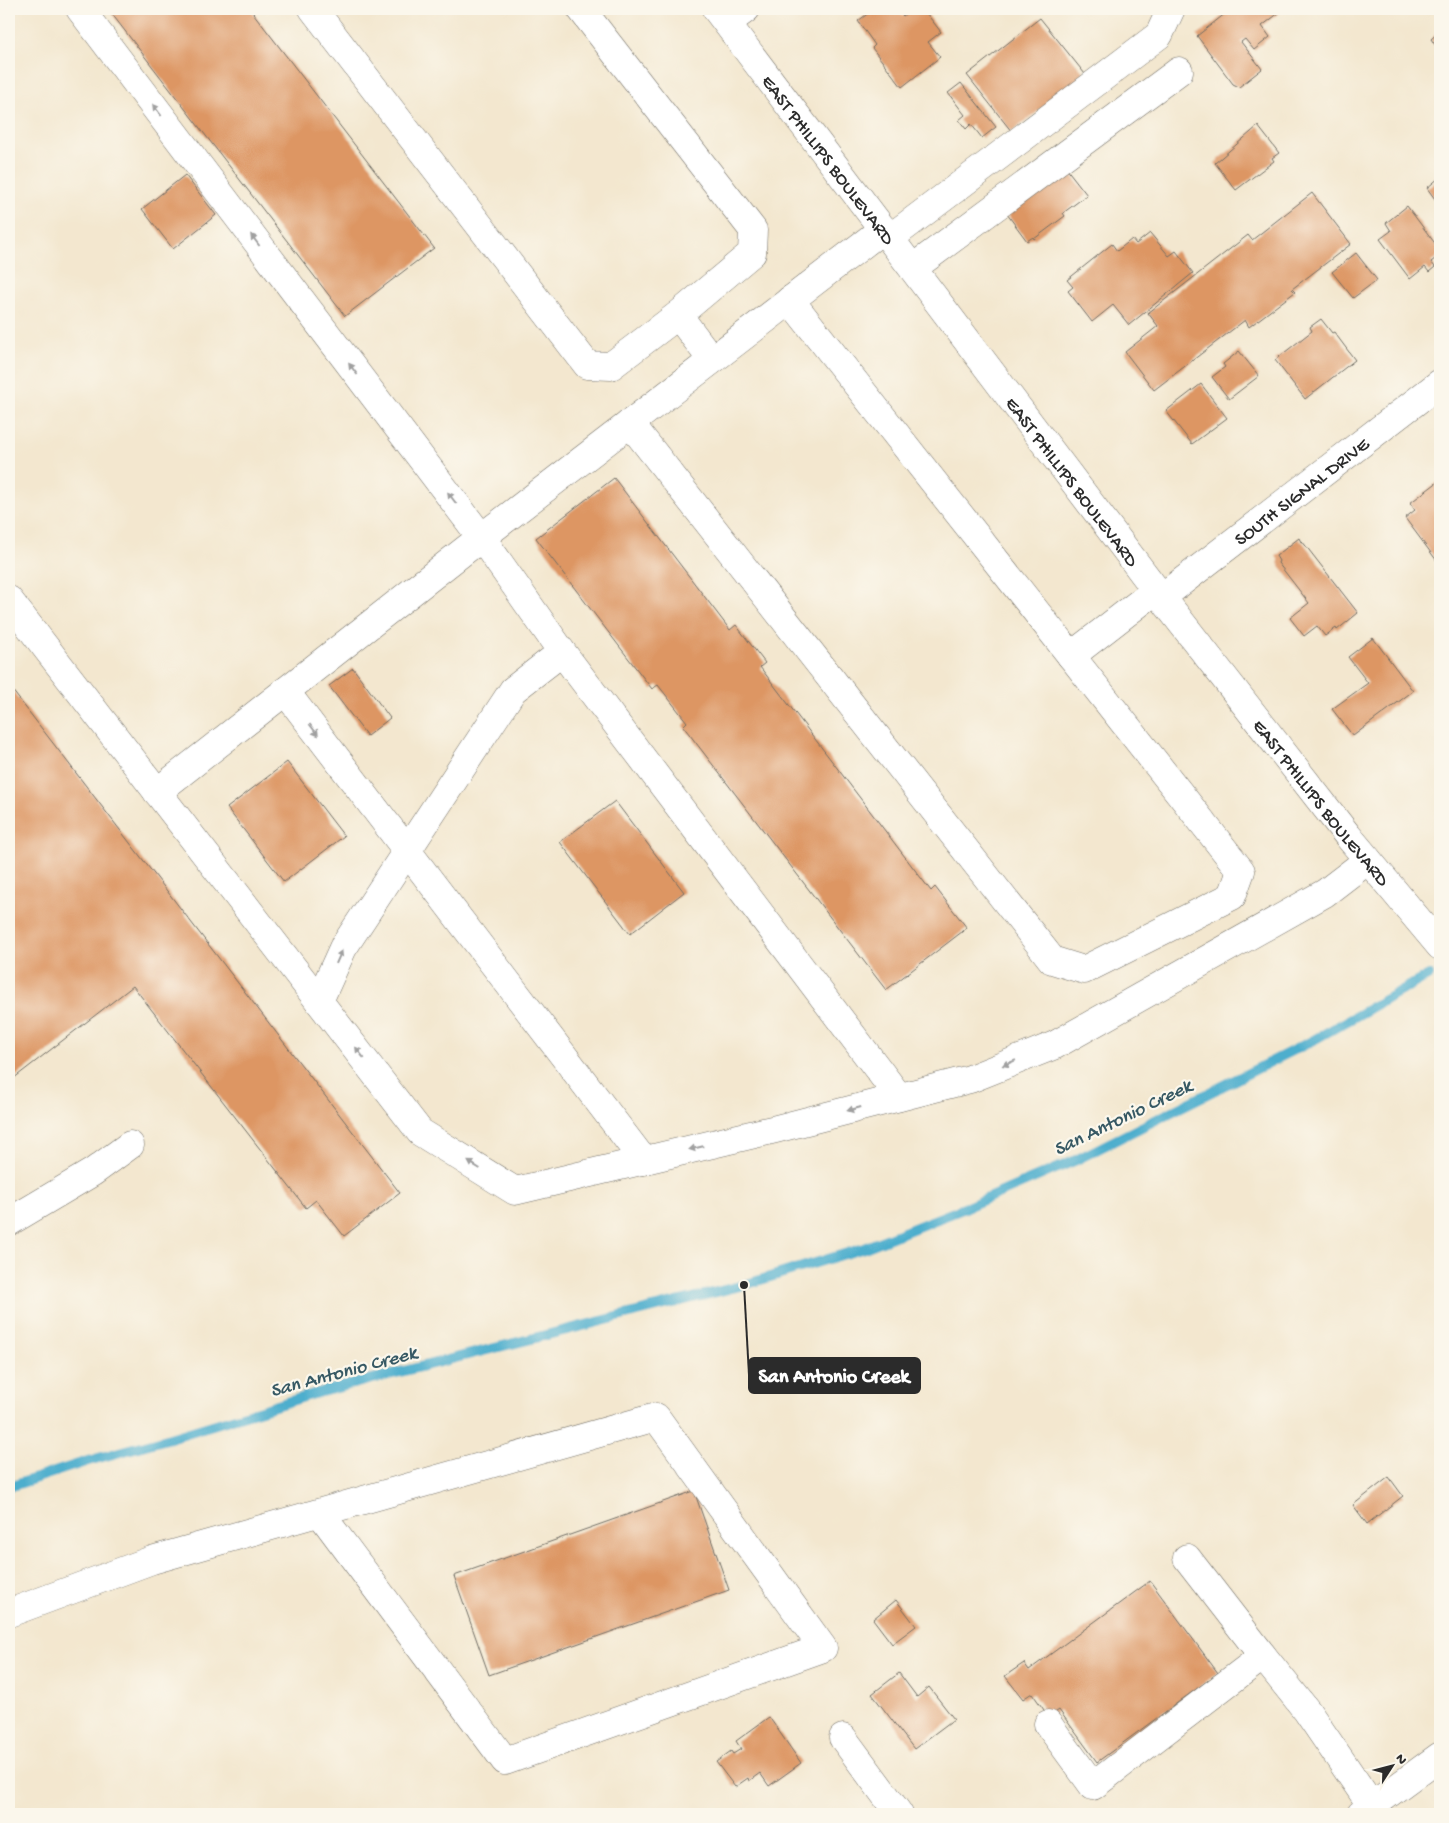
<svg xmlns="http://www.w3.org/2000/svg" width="1449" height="1823" viewBox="0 0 1449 1823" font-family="'Gochi Hand',sans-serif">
<rect width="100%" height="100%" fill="#fbf7ec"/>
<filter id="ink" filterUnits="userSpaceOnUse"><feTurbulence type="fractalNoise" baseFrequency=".02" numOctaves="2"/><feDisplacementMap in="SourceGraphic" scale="10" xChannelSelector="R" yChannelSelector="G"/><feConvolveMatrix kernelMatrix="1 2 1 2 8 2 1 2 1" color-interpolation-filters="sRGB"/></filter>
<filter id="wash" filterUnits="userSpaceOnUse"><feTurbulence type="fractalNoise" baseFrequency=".0096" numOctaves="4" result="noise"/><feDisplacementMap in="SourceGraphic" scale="20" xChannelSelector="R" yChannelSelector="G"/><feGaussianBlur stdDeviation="1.12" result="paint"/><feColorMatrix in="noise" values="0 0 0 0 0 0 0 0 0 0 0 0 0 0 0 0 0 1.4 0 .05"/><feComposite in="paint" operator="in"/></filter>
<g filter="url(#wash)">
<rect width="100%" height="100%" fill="#f3e7cf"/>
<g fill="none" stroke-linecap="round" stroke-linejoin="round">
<polyline stroke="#4eaecd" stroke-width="10" points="9,1487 88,1461 170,1438 317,1393 744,1285 864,1248 967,1207 1074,1161 1310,1042 1429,975"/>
</g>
<g id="blocks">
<g fill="#dd9664">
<polygon points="108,9 250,9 434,248 345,316"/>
<polygon points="874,9 897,9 903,16 912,9 923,9 941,32 928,42 940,57 902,87 872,48 875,45 858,21"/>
<polygon points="1231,9 1284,9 1262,26 1270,37 1254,50 1245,39 1241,42 1262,69 1239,87 1233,84 1197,36"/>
<polygon points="1040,18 1085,74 1012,132 967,75"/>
<polygon points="1440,31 1440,52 1431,39"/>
<polygon points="961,83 996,127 982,138 971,124 966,129 959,120 965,115 948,93"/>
<polygon points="1258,126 1279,153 1272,158 1274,161 1236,190 1215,163"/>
<polygon points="1066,168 1087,195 1063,213 1065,216 1034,239 1033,237 1027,241 1007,214"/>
<polygon points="185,175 216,215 173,249 142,209"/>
<polygon points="1440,177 1440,206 1427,188"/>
<polygon points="1312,193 1351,244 1292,289 1295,292 1249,327 1245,320 1154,390 1125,352 1158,326 1148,313 1248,235 1252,240"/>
<polygon points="1407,206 1440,250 1440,255 1431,262 1435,267 1429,272 1425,267 1410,279 1380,239 1391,231 1386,223"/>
<polygon points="1150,233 1169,256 1176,251 1193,273 1129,325 1113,305 1092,322 1068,291 1073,287 1067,280 1112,244 1117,251 1132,239 1136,244"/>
<polygon points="1356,253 1377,280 1353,298 1332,272"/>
<polygon points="1321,319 1332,333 1334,332 1355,360 1305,399 1275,360 1312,331 1310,327"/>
<polygon points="1239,351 1259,376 1229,399 1212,377 1225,367 1223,364"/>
<polygon points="1201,384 1227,418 1192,444 1166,411"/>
<polygon points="614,478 730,630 736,625 765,663 760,667 931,891 935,887 967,928 886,990 683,726 687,722 658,685 652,689 536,538"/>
<polygon points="1439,481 1440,482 1440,565 1405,518 1415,510 1410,503"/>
<polygon points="1299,538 1301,542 1302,541 1358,613 1337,630 1336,628 1325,636 1317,626 1304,636 1290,618 1309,603 1278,563 1279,561 1276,556"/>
<polygon points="1373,638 1413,691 1353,736 1332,709 1368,683 1348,657"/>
<polygon points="353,668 390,718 367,736 329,686"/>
<polygon points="12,690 400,1193 344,1236 316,1200 306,1208 133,986 9,1082 9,693"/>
<polygon points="287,762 344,836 284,882 227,808"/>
<polygon points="615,801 684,892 630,934 560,842"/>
<polygon points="1389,1477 1403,1496 1367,1524 1353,1505"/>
<polygon points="694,1491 729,1590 489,1675 454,1576"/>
<polygon points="1150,1581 1218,1673 1097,1762 1059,1710 1049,1717 1032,1693 1023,1699 1005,1676 1024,1663 1029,1670"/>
<polygon points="896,1600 916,1626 892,1644 873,1619"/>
<polygon points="899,1673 917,1697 929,1687 954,1719 914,1749 872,1694"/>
<polygon points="769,1717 801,1763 769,1786 760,1773 749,1781 748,1778 735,1787 716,1762 731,1751 733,1754 741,1749 736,1741"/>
</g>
</g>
</g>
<g filter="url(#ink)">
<use href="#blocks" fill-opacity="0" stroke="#716d64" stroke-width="1"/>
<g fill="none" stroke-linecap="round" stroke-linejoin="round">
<g stroke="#716d64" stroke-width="29">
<g id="minor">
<polyline points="80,9 481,537 562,652 899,1097"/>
<polyline points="313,9 587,365 611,366 678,315 752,253 753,230 581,9"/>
<path id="s1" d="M716,9L1156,590L1348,836L1440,946"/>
<polyline points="727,23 746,9"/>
<polyline points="890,238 1159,35 1171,9"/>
<polyline points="913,268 1179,71"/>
<polyline points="678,315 712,360"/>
<polyline points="630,423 1052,960 1084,970 1232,896 1241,871 790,300"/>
<path id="s2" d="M1162,597L1440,383"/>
<polyline points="9,600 420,1132 515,1191 776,1129 970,1079 1055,1045 1325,893 1368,860"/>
<polyline points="1071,656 1156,590"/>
<polyline points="285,691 644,1161"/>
<polyline points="157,792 469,547 883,229"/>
<polyline points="319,1001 343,948 513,690 562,652"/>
<polyline points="9,1222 93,1172 130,1145"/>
<polyline points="1187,1558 1263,1656"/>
<polyline points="9,1613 152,1560 656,1417 823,1648 505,1761 320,1513"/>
<polyline points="1048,1724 1093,1786 1263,1656 1307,1711 1372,1806"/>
<polyline points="843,1738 899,1814"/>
<polyline points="1361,1814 1440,1756"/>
</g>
</g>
<use href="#minor" stroke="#fff" stroke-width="28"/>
</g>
<defs><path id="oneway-solid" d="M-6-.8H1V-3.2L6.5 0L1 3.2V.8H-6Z" transform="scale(1.25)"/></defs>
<g fill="#a0a0a0">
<use href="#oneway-solid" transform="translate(157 110) rotate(-127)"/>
<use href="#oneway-solid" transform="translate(255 240) rotate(-127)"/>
<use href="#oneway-solid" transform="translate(353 369) rotate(-127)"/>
<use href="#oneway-solid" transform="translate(452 498) rotate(-127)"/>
<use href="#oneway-solid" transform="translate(314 730) rotate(53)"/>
<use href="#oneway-solid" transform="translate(339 957) rotate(-66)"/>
<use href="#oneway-solid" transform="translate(360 1053) rotate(-128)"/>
<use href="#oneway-solid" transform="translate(1009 1063) rotate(158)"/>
<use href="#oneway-solid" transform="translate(854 1109) rotate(165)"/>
<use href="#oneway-solid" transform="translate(696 1148) rotate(167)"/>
<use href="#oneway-solid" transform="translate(474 1165) rotate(-148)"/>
</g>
</g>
<g text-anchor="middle" stroke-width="4.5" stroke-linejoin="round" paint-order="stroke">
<g font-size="19" fill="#2b2b2b" stroke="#fbf7ec">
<text dy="7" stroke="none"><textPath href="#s1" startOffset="188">EAST PHILLIPS BOULEVARD</textPath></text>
<text dy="7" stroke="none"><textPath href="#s1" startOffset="592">EAST PHILLIPS BOULEVARD</textPath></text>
<text dy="7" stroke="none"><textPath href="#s2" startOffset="175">SOUTH SIGNAL DRIVE</textPath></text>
<text dy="7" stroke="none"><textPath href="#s1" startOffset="998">EAST PHILLIPS BOULEVARD</textPath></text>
</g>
<g font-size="20" font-style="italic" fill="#375964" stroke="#fbf7ec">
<text transform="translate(1122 1116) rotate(-26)" y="7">San Antonio Creek</text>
<text transform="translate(343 1370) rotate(-15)" y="7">San Antonio Creek</text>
</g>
</g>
<path fill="none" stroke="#2b2b2b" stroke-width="2" d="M744 1285L749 1375"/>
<circle fill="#2b2b2b" stroke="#fbf7ec" stroke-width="2" cx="744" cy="1285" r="5"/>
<rect fill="#2b2b2b" stroke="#2b2b2b" stroke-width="2" x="749" y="1358" width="171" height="35" rx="5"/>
<g font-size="20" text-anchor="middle" font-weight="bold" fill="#fff">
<text x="834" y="1382">San Antonio Creek</text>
</g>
<rect width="1449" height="1823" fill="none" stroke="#fbf7ec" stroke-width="30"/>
<g transform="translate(1392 1766) rotate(54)" stroke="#fbf7ec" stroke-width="4" paint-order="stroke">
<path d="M0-4L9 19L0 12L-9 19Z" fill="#2b2b2b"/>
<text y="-8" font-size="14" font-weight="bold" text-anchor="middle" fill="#2b2b2b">N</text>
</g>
</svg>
